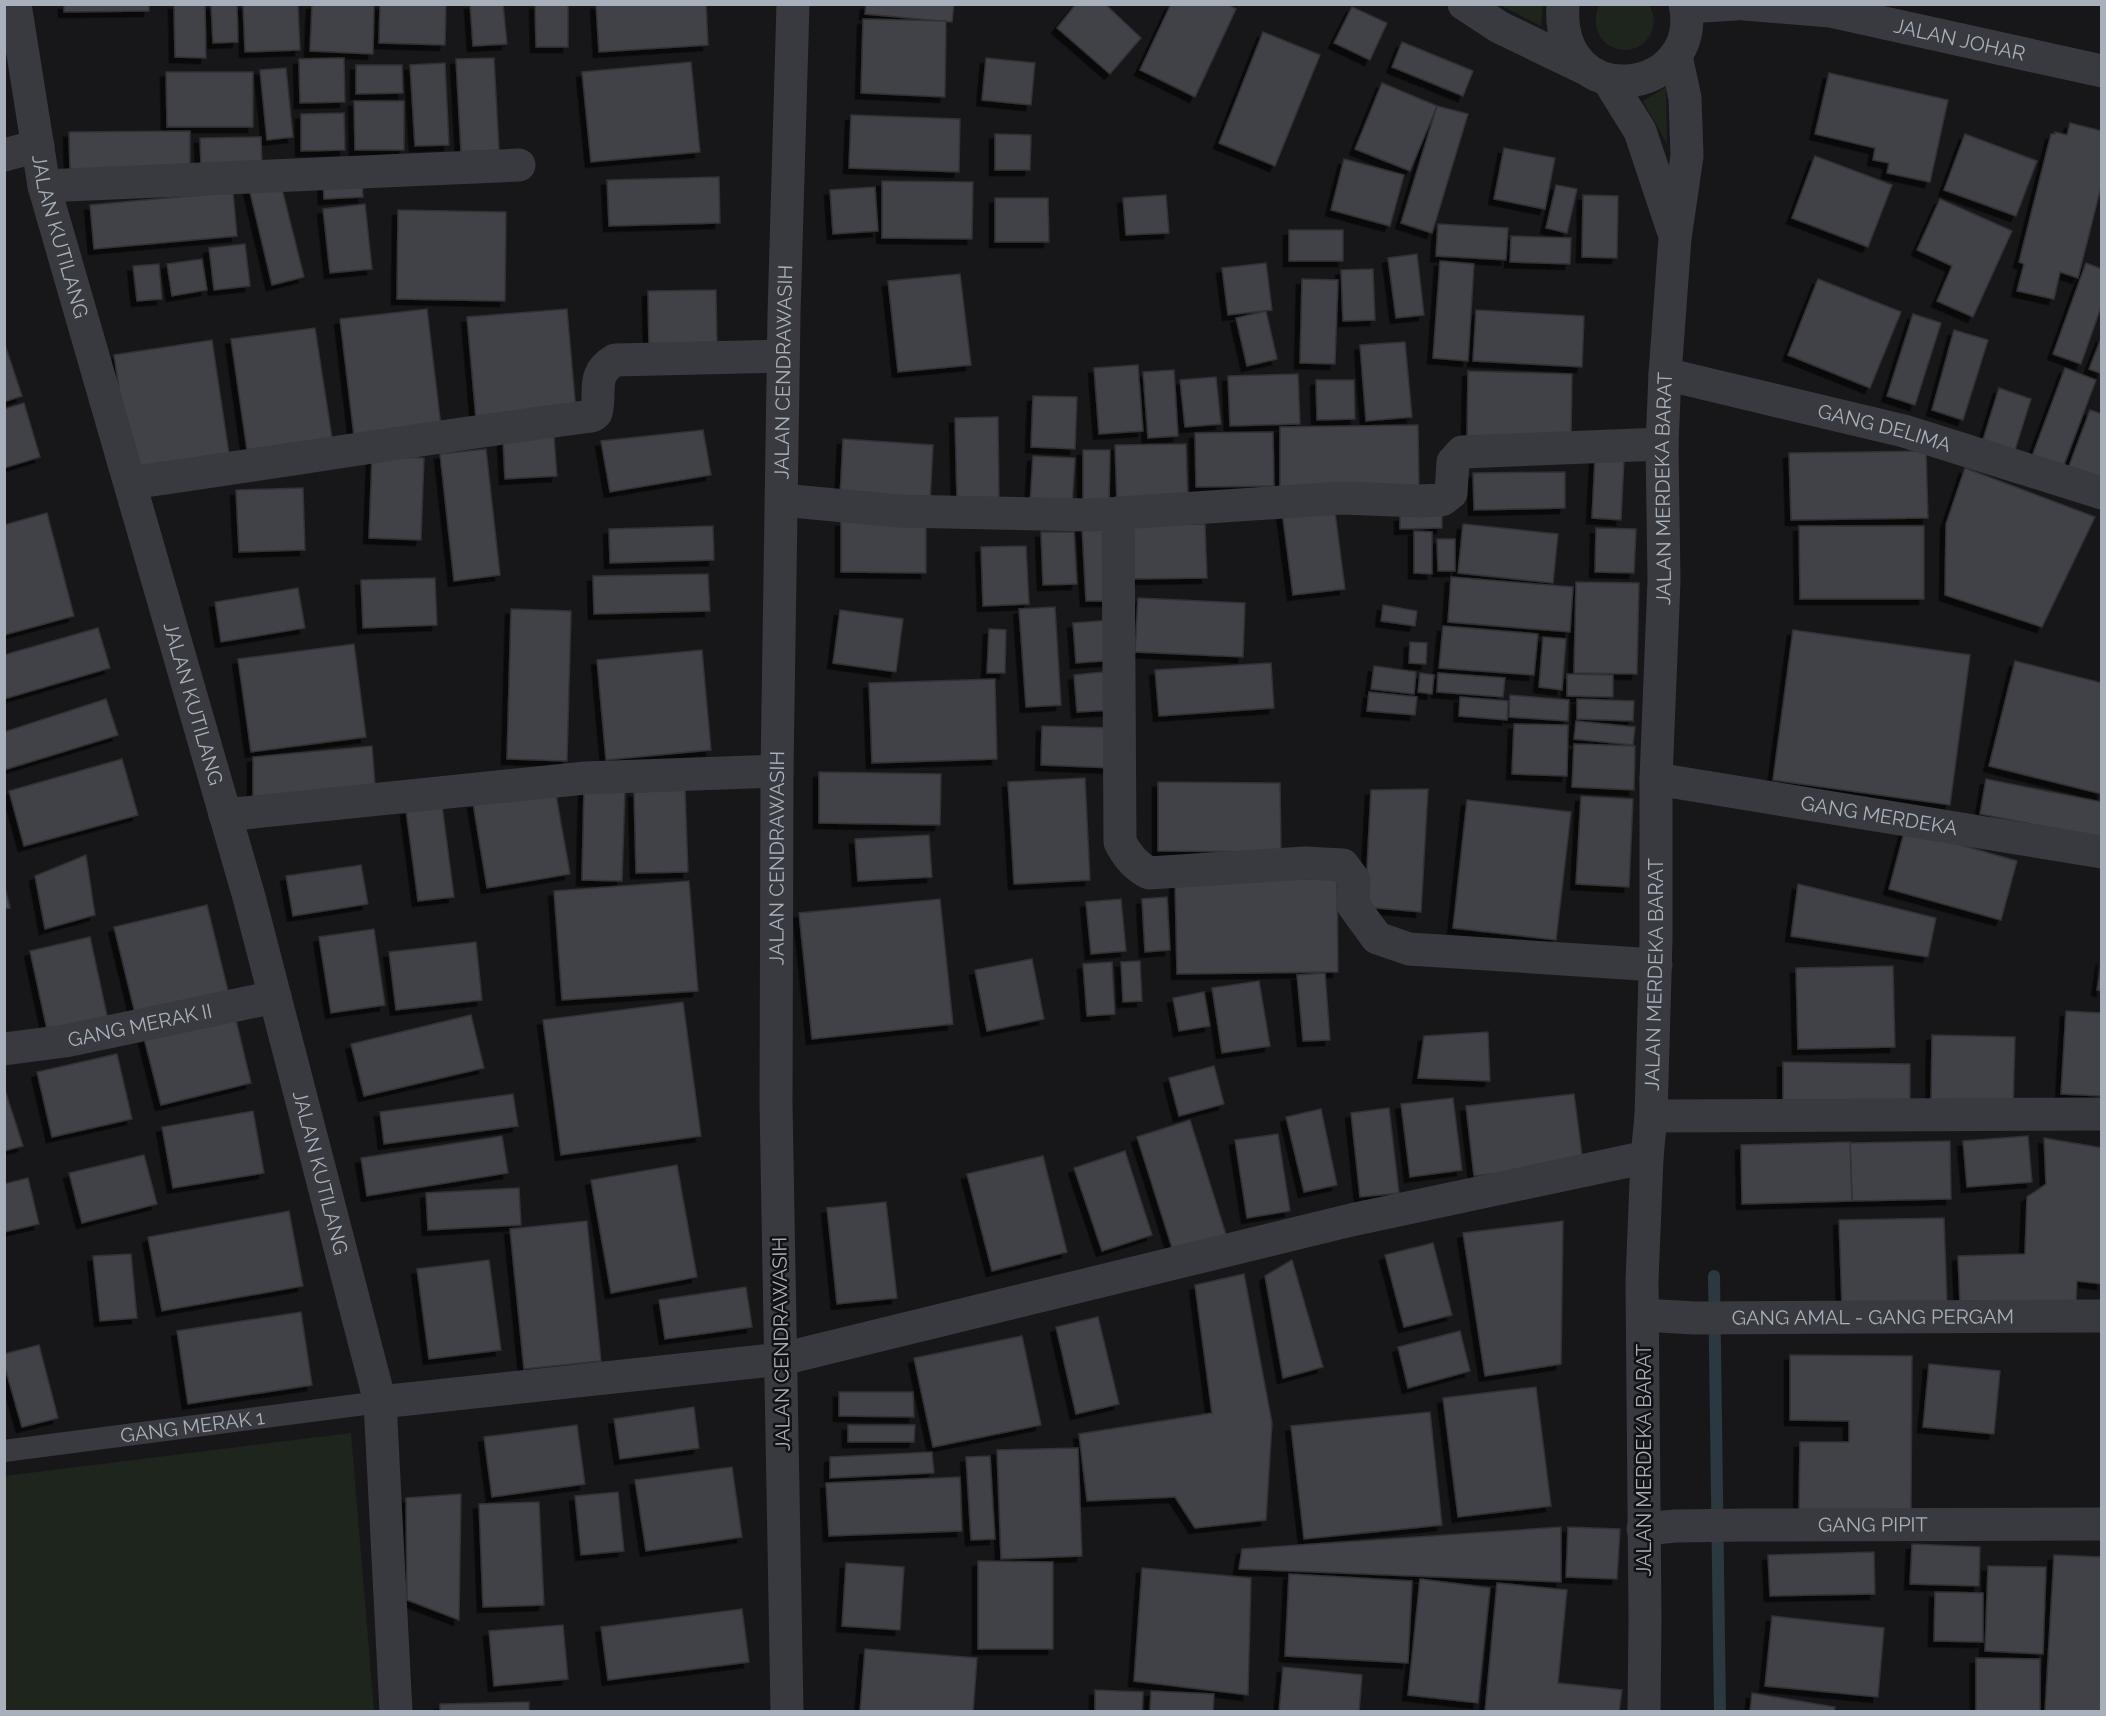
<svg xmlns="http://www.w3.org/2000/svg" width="2106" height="1716" viewBox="0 0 2106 1716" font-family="Raleway,sans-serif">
<defs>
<filter id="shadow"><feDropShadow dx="-5.5" dy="5.5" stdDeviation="0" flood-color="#0009"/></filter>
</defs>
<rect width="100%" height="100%" fill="#17171a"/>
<g fill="#1d251d">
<polygon points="1500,5 1543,5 1541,26"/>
<path d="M1599,5H1649C1654,13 1655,21 1652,31C1637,67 1582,48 1599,5Z"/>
<polygon points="1666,87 1667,144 1643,101"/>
<polygon points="351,1433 374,1711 5,1711 5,1476"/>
</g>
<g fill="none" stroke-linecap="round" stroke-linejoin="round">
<polyline stroke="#2c383f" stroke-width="12" points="1714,1276 1720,1712"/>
</g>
<g fill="#414247" stroke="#313136" stroke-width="1.5" filter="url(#shadow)">
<polygon points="64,4 149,4 149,11 64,12"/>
<polygon points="174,4 205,4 206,58 175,57"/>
<polygon points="211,4 237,4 238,42 213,43"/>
<polygon points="243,4 298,4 300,50 245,52"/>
<polygon points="312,4 374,4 373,54 310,51"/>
<polygon points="380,4 446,4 445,45 379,43"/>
<polygon points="470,4 503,4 507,44 473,46"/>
<polygon points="535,4 568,4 568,47 536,47"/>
<polygon points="596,4 706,4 708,45 599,52"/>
<polygon points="866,4 954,4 952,22 865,14"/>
<polygon points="1076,4 1105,4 1141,38 1110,74 1057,28"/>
<polygon points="1171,4 1227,4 1236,9 1195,97 1140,70"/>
<polygon points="1352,7 1387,23 1370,60 1334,43"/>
<polygon points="863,19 946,21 945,97 861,93"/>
<polygon points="1263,32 1320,55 1275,166 1219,143"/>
<polygon points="1402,42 1473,71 1463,96 1392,67"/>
<polygon points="344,58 345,102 300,103 299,59"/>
<polygon points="494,58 499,150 461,152 456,59"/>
<polygon points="986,58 1035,63 1031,105 982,100"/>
<polygon points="691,62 700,152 591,162 582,72"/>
<polygon points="445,63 449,145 415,146 410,65"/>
<polygon points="356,65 402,65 403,93 356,94"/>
<polygon points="286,68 293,137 267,140 260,70"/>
<polygon points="166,72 253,72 253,127 167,127"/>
<polygon points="1829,73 1948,100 1930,182 1887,173 1889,163 1873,160 1875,148 1815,134"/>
<polygon points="1382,83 1437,106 1410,171 1355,149"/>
<polygon points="354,101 404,101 404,150 355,150"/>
<polygon points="1437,106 1468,114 1432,233 1401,223"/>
<polygon points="344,113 345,150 301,151 301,114"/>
<polygon points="851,115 960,119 959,172 849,168"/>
<polygon points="2070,123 2102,131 2102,183 2078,278 2060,272 2054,299 2017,291 2024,264 2019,262 2051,134 2055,134 2055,132 2067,135"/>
<polygon points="190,131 190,168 70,170 69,132"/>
<polygon points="995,134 1031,135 1030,170 995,170"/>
<polygon points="1965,134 2037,161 2016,216 1944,190"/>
<polygon points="261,137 262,165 201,166 200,138"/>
<polygon points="1504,148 1555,158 1545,209 1494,199"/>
<polygon points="1815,156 1892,185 1868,247 1792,218"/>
<polygon points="1344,159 1404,175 1390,226 1331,210"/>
<polygon points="362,177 363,197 324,199 323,179"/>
<polygon points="719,177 720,223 609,226 607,180"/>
<polygon points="280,181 304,277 272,285 249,188"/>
<polygon points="882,181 973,182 972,239 882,238"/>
<polygon points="1556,185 1577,189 1567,233 1546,228"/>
<polygon points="875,187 878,231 833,234 830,190"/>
<polygon points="233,192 237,236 94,249 90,205"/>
<polygon points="1166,195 1169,233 1126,235 1123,198"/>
<polygon points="1583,195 1618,196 1617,258 1582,257"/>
<polygon points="995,198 1048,198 1049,242 995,242"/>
<polygon points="1940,199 2012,231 1973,317 1937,301 1952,266 1917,250"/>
<polygon points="365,204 372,269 330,273 323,209"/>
<polygon points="398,210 506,212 505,301 397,299"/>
<polygon points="1438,224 1508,228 1506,260 1436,256"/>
<rect x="1289" y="230" width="54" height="31"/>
<polygon points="1511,236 1571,238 1570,264 1510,262"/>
<polygon points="245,244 250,286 214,290 209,248"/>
<polygon points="1417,254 1424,315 1396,318 1388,258"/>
<polygon points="202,259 207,290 172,296 167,264"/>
<polygon points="1440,261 1474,264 1468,361 1433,358"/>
<polygon points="1266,263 1272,310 1228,315 1222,268"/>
<polygon points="2086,263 2102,269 2102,304 2081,364 2053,354"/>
<polygon points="159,264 162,299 137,301 133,266"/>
<polygon points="1373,269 1375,320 1343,321 1341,270"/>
<polygon points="960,274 971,365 898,372 888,281"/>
<polygon points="1302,279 1338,280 1335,364 1300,363"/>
<polygon points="1818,279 1901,312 1870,388 1788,355"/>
<polygon points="716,290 717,346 649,346 648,291"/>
<polygon points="427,309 442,435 355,444 340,319"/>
<polygon points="567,309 576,411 476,418 467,317"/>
<polygon points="1476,310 1584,316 1582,367 1473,361"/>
<polygon points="1266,311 1277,359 1247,366 1236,318"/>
<polygon points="1913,314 1941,323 1915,405 1887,396"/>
<polygon points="315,328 332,438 247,450 231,339"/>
<polygon points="1954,330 1988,340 1963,420 1932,410"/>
<polygon points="2102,336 2102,374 2089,369"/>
<polygon points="212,340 229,454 131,468 114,355"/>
<polygon points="4,342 22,396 4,402"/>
<polygon points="1405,342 1412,417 1366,421 1360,345"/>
<polygon points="1138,365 1143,431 1099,434 1094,368"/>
<polygon points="2065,368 2096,380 2062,470 2031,459"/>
<polygon points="1174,370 1178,436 1148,438 1143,372"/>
<polygon points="1468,371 1572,374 1571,441 1467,439"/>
<polygon points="1298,374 1300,424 1230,426 1228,376"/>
<polygon points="1216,377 1221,424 1185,427 1180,380"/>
<polygon points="1316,380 1354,380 1355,419 1317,420"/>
<polygon points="1999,388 2031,399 2014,453 1982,443"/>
<polygon points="1033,396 1077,397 1075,449 1031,447"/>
<polygon points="24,403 40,457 4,468 4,409"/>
<polygon points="2090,410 2102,414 2102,479 2069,466"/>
<polygon points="998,417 999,499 957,500 955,418"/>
<polygon points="1418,425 1419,489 1280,491 1280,427"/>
<polygon points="703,430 711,475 610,492 601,441"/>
<polygon points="1273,432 1274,486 1196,487 1195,433"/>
<polygon points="554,437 557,476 505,479 503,439"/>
<polygon points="843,439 933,445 930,502 840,497"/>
<polygon points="1186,444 1188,501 1117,503 1115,445"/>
<polygon points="486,449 500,575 454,581 440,454"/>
<polygon points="1083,450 1110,450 1109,503 1083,503"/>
<polygon points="1926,451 1928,518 1791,520 1789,453"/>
<polygon points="372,456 424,458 421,540 369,538"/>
<polygon points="1033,456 1075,458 1072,507 1030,504"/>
<polygon points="1595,458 1624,460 1621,520 1592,518"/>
<polygon points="1965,468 2095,517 2042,627 1945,595 1946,524"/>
<polygon points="1565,472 1565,508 1474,510 1473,473"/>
<polygon points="303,488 305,550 239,552 236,490"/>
<polygon points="1334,504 1345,589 1293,595 1282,511"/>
<polygon points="47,513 74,616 4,635 4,525"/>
<polygon points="1442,515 1442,528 1400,529 1400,516"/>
<polygon points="841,521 926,522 926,573 841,572"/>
<polygon points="1205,524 1207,578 1127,579 1126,525"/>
<polygon points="1463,524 1558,534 1553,583 1458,573"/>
<polygon points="713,526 714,560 610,563 609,529"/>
<polygon points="1106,526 1110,601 1086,601 1082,527"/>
<polygon points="1799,526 1924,526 1924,599 1800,599"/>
<polygon points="1596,528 1636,529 1634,573 1595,572"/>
<polygon points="1414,531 1432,532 1432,574 1414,573"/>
<polygon points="1041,532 1074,532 1077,584 1043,585"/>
<polygon points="1437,539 1455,539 1455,571 1438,571"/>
<polygon points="1026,546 1029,604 983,606 981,547"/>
<polygon points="708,574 710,611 594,614 593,576"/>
<polygon points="1451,577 1573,587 1570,632 1448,622"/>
<polygon points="435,578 437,625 363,628 361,580"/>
<polygon points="1576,582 1639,583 1637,674 1574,673"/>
<polygon points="298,588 305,628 221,642 215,602"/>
<polygon points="1138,598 1245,603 1243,657 1135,652"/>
<polygon points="1383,605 1417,611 1415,626 1381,621"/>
<polygon points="1055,607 1061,705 1026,707 1019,609"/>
<polygon points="511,609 571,611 567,761 507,759"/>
<polygon points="840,610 903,619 896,672 833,663"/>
<polygon points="1113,620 1116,660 1076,663 1073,623"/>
<polygon points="1443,626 1538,634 1534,675 1439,668"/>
<polygon points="98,628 110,668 4,699 4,655"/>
<polygon points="989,629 1006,630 1005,673 987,673"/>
<polygon points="1793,630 1970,655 1950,805 1773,780"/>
<polygon points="1543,637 1566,639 1562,690 1539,687"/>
<polygon points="1410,642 1427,643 1426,664 1409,663"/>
<polygon points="354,644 366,737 251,752 238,659"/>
<polygon points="702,650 711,750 606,760 597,660"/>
<polygon points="2015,661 2102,683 2102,794 1989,766"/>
<polygon points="1271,663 1274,708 1159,716 1155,670"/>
<polygon points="1374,666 1416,672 1414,694 1371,689"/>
<polygon points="1113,671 1115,710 1077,712 1074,675"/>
<polygon points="1420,673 1434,675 1432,694 1418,692"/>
<polygon points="1438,673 1505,678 1503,697 1437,692"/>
<polygon points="1567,674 1613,675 1613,697 1567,696"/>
<polygon points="995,679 997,759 872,763 869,683"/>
<polygon points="1369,692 1417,697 1415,715 1367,711"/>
<polygon points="1510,695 1569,700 1568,721 1509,717"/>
<polygon points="1460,697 1508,701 1507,720 1459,716"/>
<polygon points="106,699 118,735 4,770 4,732"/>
<polygon points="1577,699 1634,701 1633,721 1577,719"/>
<polygon points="1576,721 1635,727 1633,745 1574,739"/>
<polygon points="1514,724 1568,725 1567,776 1512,774"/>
<polygon points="1042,726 1115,728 1114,768 1041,765"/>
<polygon points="1574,744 1635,746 1634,790 1572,787"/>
<polygon points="372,746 375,785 253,801 253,757"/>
<polygon points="122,759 138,815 24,846 9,791"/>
<polygon points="819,772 941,774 940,825 819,823"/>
<polygon points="1085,778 1090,880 1014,884 1008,782"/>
<polygon points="1986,779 2102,802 2102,838 1980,814"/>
<polygon points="1158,782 1280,783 1281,852 1158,851"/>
<polygon points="584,787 625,789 622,881 582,880"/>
<polygon points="555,789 570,874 487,888 473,803"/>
<polygon points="1428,789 1421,912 1365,907 1371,790"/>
<polygon points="685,790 688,872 636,873 634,792"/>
<polygon points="1581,796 1633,799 1629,887 1576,884"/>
<polygon points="1467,800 1571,812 1556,940 1453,928"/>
<polygon points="442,805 454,897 418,901 406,810"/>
<polygon points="1905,829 2017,861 2001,920 1889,889"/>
<polygon points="929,835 932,877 858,881 855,839"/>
<polygon points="86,855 95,915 45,929 35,876"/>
<polygon points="361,865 368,904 293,916 286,876"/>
<polygon points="1337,879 1338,972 1177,974 1175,880"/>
<polygon points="689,881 698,991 562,1000 554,891"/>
<polygon points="4,884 10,908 4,909"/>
<polygon points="1798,884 1936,918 1928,957 1791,936"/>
<polygon points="1167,897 1170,950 1145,952 1142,899"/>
<polygon points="940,899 953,1024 812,1039 799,913"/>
<polygon points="1121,899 1126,951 1091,954 1086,902"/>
<polygon points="207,905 228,991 135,1013 114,927"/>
<polygon points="374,929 385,1005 331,1013 319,937"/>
<polygon points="90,937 108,1020 48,1034 30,951"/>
<polygon points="476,942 482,1000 396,1010 389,952"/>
<polygon points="2102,958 2102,991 2097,990"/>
<polygon points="1032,959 1044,1019 987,1031 975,970"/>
<polygon points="1140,961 1142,1001 1123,1002 1121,962"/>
<polygon points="1112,962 1115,1014 1087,1016 1083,964"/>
<polygon points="1893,966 1895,1047 1798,1049 1796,968"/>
<polygon points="1325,973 1330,1040 1303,1041 1297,975"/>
<polygon points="1259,981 1270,1046 1222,1053 1212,988"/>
<polygon points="1204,992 1210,1026 1179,1031 1173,998"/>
<polygon points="683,1002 701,1136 561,1155 543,1020"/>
<polygon points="2066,1011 2102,1013 2102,1096 2061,1094"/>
<polygon points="471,1015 484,1068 364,1096 351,1044"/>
<polygon points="235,1016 251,1083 161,1105 144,1038"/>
<polygon points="1488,1032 1490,1081 1418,1078 1424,1036"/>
<polygon points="1932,1035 2015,1037 2013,1111 1931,1108"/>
<polygon points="117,1054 132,1119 52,1137 37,1072"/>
<polygon points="1783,1062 1910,1064 1910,1109 1783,1107"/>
<polygon points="1214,1066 1224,1104 1179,1116 1169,1078"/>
<polygon points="4,1087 23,1146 4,1151"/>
<polygon points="513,1094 518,1126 384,1144 380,1112"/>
<polygon points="1574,1094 1583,1163 1474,1176 1466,1106"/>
<polygon points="1453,1098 1462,1170 1410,1177 1401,1104"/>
<polygon points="1389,1108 1399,1193 1360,1197 1351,1113"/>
<polygon points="1321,1109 1337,1185 1304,1192 1286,1117"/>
<polygon points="253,1111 264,1173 173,1188 162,1127"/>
<polygon points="1190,1120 1228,1241 1175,1257 1137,1137"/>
<polygon points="1278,1134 1290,1211 1247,1218 1235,1140"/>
<polygon points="502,1136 508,1173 367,1196 361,1158"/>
<polygon points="2028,1136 2032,1182 1967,1187 1963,1141"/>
<polygon points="2044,1138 2102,1148 2102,1284 2077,1281 2076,1303 1960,1304 1958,1256 2025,1254 2027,1197 2046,1184"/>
<polygon points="1950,1141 1951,1199 1852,1201 1850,1143"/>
<polygon points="1850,1142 1852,1201 1742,1204 1741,1145"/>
<polygon points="1125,1151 1152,1235 1102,1251 1074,1168"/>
<polygon points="144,1155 157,1204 82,1223 69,1173"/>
<polygon points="1043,1156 1067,1252 992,1271 967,1174"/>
<polygon points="677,1165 697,1277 611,1293 591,1180"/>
<polygon points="28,1178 39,1224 4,1232 4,1184"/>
<polygon points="519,1188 521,1225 428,1230 426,1193"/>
<polygon points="886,1202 897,1298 837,1304 827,1208"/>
<polygon points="289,1211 303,1286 162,1311 148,1237"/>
<polygon points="1944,1218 1947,1303 1842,1306 1839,1220"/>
<polygon points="587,1221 601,1361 524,1369 510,1229"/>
<polygon points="1563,1221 1561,1364 1485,1376 1463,1233"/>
<polygon points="1433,1243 1452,1315 1404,1327 1385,1255"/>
<polygon points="131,1254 137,1318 100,1321 93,1256"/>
<polygon points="489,1260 501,1350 429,1359 417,1269"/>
<polygon points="1292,1260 1323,1367 1283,1378 1265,1276"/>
<polygon points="1244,1274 1272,1423 1266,1520 1195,1528 1175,1497 1087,1501 1079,1434 1212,1413 1195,1285"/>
<polygon points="746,1287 752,1327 665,1339 659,1300"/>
<polygon points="301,1312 312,1385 188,1404 177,1331"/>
<polygon points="1098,1317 1119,1404 1076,1414 1056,1327"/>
<polygon points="1460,1331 1470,1371 1408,1388 1398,1347"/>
<polygon points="1022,1336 1041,1425 933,1447 914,1358"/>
<polygon points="39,1345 58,1418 22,1427 4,1364 4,1354"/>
<polygon points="1790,1355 1912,1356 1911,1512 1799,1511 1800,1442 1849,1442 1849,1421 1790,1420"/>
<polygon points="1929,1364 2000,1371 1994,1434 1923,1427"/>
<polygon points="1536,1387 1551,1506 1458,1517 1443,1398"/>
<polygon points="839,1392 913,1392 914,1417 839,1416"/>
<polygon points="694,1407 699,1448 620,1459 614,1419"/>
<polygon points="1430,1412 1442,1525 1304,1539 1291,1426"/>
<polygon points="577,1425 585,1484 492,1497 484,1437"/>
<polygon points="848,1425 915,1425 914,1442 848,1442"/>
<polygon points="1078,1448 1082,1556 1001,1559 997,1450"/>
<polygon points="932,1452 934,1473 830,1478 830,1457"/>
<polygon points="990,1456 995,1539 971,1540 966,1457"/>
<polygon points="732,1467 742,1537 646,1551 635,1480"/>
<polygon points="960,1477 962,1531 829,1536 826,1483"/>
<polygon points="618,1492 624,1551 581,1555 575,1496"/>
<polygon points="461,1494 459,1620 407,1600 406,1498"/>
<polygon points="539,1502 544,1605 483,1607 479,1504"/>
<polygon points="1561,1527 1561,1582 1239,1569 1242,1549"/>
<polygon points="1568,1527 1620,1529 1617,1579 1566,1577"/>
<polygon points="1912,1544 1980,1547 1979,1586 1910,1584"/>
<polygon points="1874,1552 1875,1594 1770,1596 1768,1555"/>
<polygon points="2054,1555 2102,1557 2102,1712 2045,1712"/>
<polygon points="978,1561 1053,1562 1053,1649 978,1649"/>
<polygon points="846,1563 904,1567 900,1630 842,1626"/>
<polygon points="1988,1566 2046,1567 2043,1654 1985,1651"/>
<polygon points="1142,1568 1251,1578 1248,1695 1134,1681"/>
<polygon points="1289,1574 1412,1581 1408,1663 1285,1656"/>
<polygon points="1420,1579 1490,1588 1478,1703 1408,1695"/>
<polygon points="1497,1583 1567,1590 1558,1683 1622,1690 1619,1712 1485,1712"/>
<polygon points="1935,1592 1983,1593 1983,1642 1934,1641"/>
<polygon points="742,1609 749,1662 608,1680 601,1627"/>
<polygon points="1772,1616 1884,1628 1878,1697 1765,1686"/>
<polygon points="563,1625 568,1679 494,1686 489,1631"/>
<polygon points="865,1649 977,1658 973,1712 860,1712"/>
<polygon points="1976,1658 2040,1659 2040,1712 1976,1711"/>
<polygon points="1283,1667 1362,1675 1359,1712 1279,1712"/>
<polygon points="1095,1690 1143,1692 1142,1712 1095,1712"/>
<polygon points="1151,1691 1214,1694 1213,1712 1150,1712"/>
<polygon points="1752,1693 1835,1707 1834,1712 1750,1712"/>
<polygon points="529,1702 529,1712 440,1712 440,1704"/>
</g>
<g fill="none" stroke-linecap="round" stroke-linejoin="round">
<path stroke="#383a3f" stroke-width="22" id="s1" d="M4,1451L380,1402"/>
<g stroke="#383a3f" stroke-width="33">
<path id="s2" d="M15,4L44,186L249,897L380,1402"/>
<polyline points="4,155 38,146"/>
<polyline points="44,186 519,165"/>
<path id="s3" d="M1665,374L1904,431L2102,493"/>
<path d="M130,483C284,461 437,436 592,416L596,413C602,391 590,375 615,360L783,356"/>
<polyline points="782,500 898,511 1091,515 1342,498 1420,501 1442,500 1451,493 1453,462 1462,452 1662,444"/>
<path d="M1118,513L1120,842C1127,856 1135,866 1149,873L1305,863L1343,865L1354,880L1353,905L1377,938L1409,949L1656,965"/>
<path id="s4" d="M1656,779L2102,852"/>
<polyline points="225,815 585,778 777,771"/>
<path id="s5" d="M4,1049L65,1041L275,997"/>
<polyline points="1651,1116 2102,1114"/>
<path id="s6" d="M1643,1315L1695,1318L2102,1316"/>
<path id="s7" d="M1643,1529L1676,1526L1747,1525L2102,1524"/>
<polyline points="396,1712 380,1402 782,1359 1351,1220 1647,1157"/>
<path id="s8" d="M787,1712L776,1104L777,771L784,315L793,4"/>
</g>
<g stroke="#383a3f" stroke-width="33">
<polyline points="1464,4 1499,27 1584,68"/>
<path d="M1563,4C1555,117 1705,96 1685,4"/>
<path id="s9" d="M1744,4L1830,11L2102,71"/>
<polyline points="1686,7 1736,4"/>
<polyline points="1609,81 1640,131 1673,230"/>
<path id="s10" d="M1644,1712L1645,1618L1642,1281L1647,1157L1651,1116L1656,939V779L1664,580L1662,444L1665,374L1675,238L1687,156L1685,98L1676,56"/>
</g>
</g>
<g text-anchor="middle" stroke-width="5" stroke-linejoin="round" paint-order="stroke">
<g font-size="20" fill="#a8b0bb" stroke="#121215">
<text dy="7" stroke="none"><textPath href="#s9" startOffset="219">JALAN JOHAR</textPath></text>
<text dy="7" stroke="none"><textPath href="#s2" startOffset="237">JALAN KUTILANG</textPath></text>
<text dy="7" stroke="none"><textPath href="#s8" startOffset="1340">JALAN CENDRAWASIH</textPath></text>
<text dy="7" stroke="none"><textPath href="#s3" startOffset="226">GANG DELIMA</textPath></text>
<text dy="7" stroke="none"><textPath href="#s10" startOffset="1224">JALAN MERDEKA BARAT</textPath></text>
<text dy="7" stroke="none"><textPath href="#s2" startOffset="723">JALAN KUTILANG</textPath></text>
<text dy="7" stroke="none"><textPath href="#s4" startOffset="226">GANG MERDEKA</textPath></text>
<text dy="7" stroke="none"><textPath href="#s8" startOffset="854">JALAN CENDRAWASIH</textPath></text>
<text dy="7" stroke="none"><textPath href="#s10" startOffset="738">JALAN MERDEKA BARAT</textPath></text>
<text dy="7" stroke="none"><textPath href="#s5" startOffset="138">GANG MERAK II</textPath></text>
<text dy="7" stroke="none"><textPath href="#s2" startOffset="1209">JALAN KUTILANG</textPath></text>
<text dy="7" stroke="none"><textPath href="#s6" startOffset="230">GANG AMAL - GANG PERGAM</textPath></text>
<text transform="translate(781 1344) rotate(-91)" y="7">JALAN CENDRAWASIH</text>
<text dy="7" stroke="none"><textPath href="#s1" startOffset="190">GANG MERAK 1</textPath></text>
<text transform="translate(1644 1460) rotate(-90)" y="7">JALAN MERDEKA BARAT</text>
<text dy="7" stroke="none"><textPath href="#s7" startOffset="230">GANG PIPIT</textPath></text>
</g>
</g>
<rect width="2106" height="1716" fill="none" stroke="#a8b0bb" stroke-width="12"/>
</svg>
